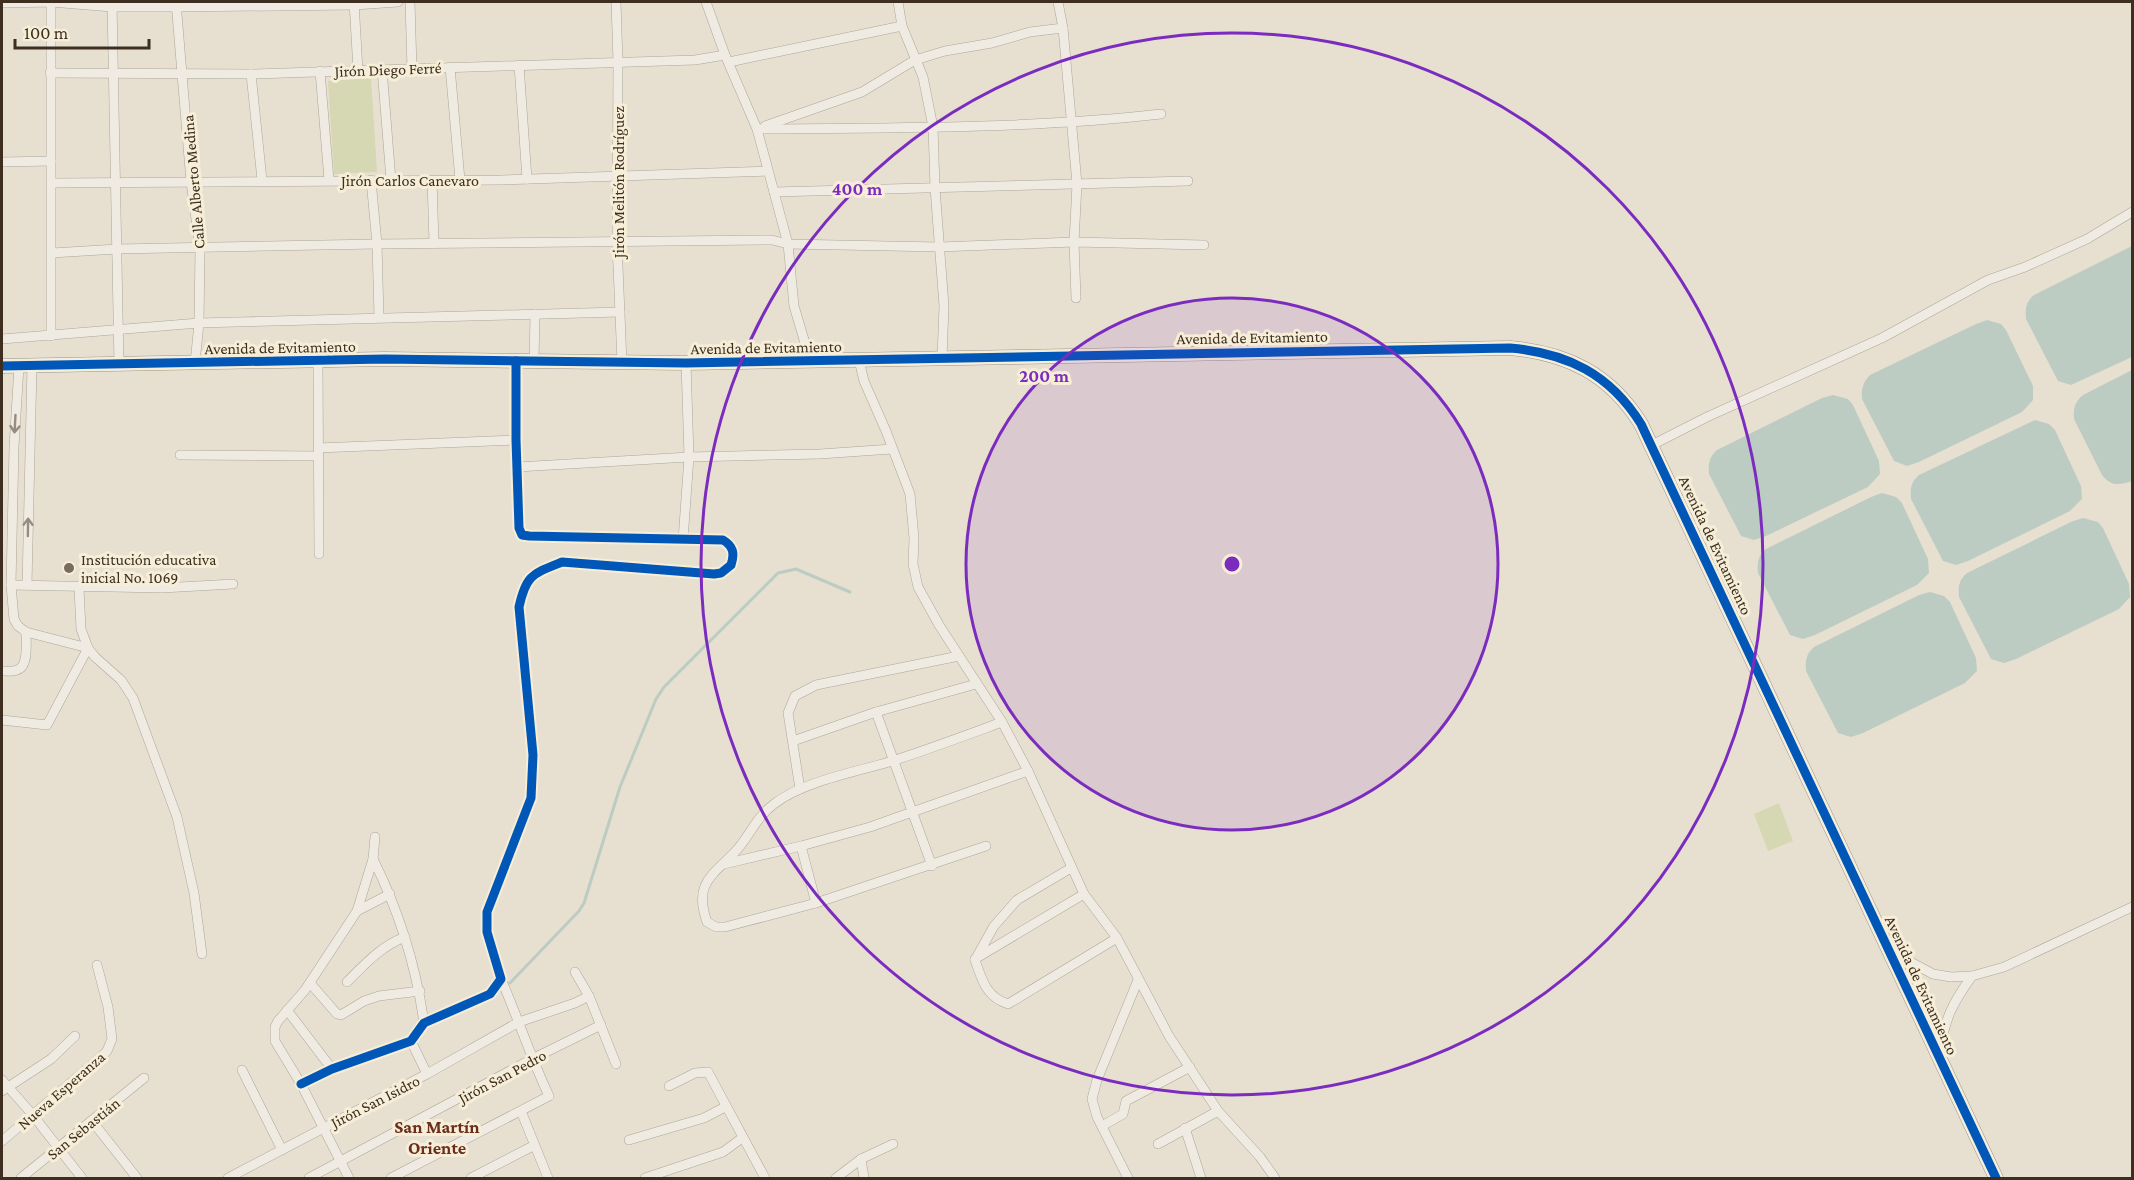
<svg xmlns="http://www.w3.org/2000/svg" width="2134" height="1180" viewBox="0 0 2134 1180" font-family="'Crimson Pro',serif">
<rect width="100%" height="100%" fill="#e7e0d1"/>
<g fill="#d6d7b3">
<polygon points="371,78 377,172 334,174 328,81"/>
<polygon points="1779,803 1793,841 1768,851 1754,814"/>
</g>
<g fill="#bcccc2">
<path d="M2132,246V357L2071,385L2058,381L2026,319C2025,308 2026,302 2034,295Z"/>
<path d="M1987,320L2001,324L2006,330L2033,386V400L2022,412L1919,462L1907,466L1894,461L1862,399C1861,389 1863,382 1870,375L1976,324Z"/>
<path d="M2132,370V481C2120,485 2111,487 2102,475L2074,419C2073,408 2075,402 2083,395Z"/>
<path d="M1833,395L1848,399L1853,405L1879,461L1880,474L1868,487L1766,536L1754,540L1741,536L1709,474C1708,464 1709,457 1717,450L1822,398Z"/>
<path d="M2035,420L2049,424L2055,430L2081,486L2082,499L2070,511L1968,561L1956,565L1943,561L1911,499C1910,488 1911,482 1919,475Z"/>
<path d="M1882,493L1896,497L1902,503L1928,559L1929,573L1917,585L1815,635L1803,639L1790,635L1758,573C1757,562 1758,556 1766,549L1871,497Z"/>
<path d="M2083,518L2098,522L2103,528L2129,584L2130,597L2119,609L2016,659L2004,663L1991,659L1959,597C1958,586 1959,580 1967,573L2073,521Z"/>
<path d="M1930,592L1944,596L1950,602L1976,658L1977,671L1965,683L1863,733L1851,737L1838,733L1806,671C1805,661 1806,654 1814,647L1919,595Z"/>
</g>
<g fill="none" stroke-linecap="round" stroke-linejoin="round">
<polyline stroke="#bcccc2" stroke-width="3" points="510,983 579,911 584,903 620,787 656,699 664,687 778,573 796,569 850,592"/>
<g stroke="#ada599" stroke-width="10">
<g id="street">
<polyline points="112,2 119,365"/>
<polyline points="176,2 191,182 200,249 199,323 195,363"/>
<polyline points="354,2 358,70"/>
<polyline points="410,2 412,69"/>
<polyline points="616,2 618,62 617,242 622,363"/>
<polyline points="706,2 725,55 757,129 788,244 794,306 810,360"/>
<polyline points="898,2 902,26 923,77 933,127 935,188 944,306 942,358"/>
<polyline points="1058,2 1063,28 1077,184 1074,242 1076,298"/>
<polyline points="2,3 51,2 112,7 177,7 354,5 398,2"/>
<polyline points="729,62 902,26"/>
<polyline points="519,65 527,179"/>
<polyline points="450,67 460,180"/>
<polyline points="382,69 391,180"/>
<polyline points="320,71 329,180"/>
<polyline points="50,73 251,74 695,60 725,55"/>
<polyline points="251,74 262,180"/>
<polyline points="765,126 862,92 915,60 945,51 992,43 1030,32 1063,28"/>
<path d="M757,129C892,128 1027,129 1161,114"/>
<polyline points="2,162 51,161"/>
<polyline points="371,180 377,244 379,317"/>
<polyline points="432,180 434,243"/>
<polyline points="52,183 501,180 768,171"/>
<polyline points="774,192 1188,181"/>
<polyline points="52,253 117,249 377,244 772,240 788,244 939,247 1074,242 1204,245"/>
<polyline points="51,336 51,2"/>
<polyline points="2,339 199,323 620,312"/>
<polyline points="859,360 864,381 886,431 910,494 914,538 913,564 918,587 939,625 1002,722 1028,771 1084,894 1117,938 1169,1036 1218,1111 1260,1157 1275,1178"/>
<polyline points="318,361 319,554"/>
<polyline points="534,362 535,314"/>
<polyline points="1652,445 1707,417 1882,338 1988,280 2025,267 2087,239 2132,212"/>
<polyline points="318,448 516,440"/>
<polyline points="180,455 318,456"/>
<polyline points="517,467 689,457 820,454 892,449"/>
<polyline points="683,540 689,457 686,363"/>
<polyline points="11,585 162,588 233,584"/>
<polyline points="27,585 32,366"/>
<polyline points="79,588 81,629 88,648 95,657 121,680 133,698 177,817 194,893 202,954"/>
<path d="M2,671C6,671 13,672 17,670C29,667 26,642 26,632"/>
<polyline points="876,712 932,866"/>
<polyline points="2,720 47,725 88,648 26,632 18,626 14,619 11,585 14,447 19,366"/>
<polyline points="793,741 876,712 976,684"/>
<polyline points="800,789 788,713 795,696 816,685 959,656"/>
<polyline points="801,846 816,903"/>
<path d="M986,846L816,903L725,927H716L707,922C694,885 710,877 734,853C749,838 755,818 774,804C802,782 855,772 889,762C927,750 964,736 1002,722"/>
<path d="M373,859C399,911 416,966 424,1023"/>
<polyline points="724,864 801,846 870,827 1028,771"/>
<path d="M1071,868L1017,900L994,926L975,960C982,980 986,997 1008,1004L1117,938"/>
<polyline points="357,911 390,894"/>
<polyline points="1890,951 1933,974 1951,977 1972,976 2004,967 2132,907"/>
<polyline points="975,959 1084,894"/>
<polyline points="575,972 589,996 616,1064"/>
<path d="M347,982C365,964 381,946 405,937"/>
<polyline points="310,983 337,1014 341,1015 364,1001 379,996 420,991"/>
<polyline points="287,1010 332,1069"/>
<polyline points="411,1041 427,1074"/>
<path d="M1939,1055C1945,1019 1951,1005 1972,976"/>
<polyline points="242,1070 282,1150"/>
<polyline points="2,1080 32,1114 82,1178"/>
<path d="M301,1084L332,1069L411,1041L424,1023L490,994L501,979L487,932V912L531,798L533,755L519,607C526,575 532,574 562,562L714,574L721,573L731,565C735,553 733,546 723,540L529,536L522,535L519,528L516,440V361"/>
<polyline points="669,1086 695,1073 708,1072 765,1178"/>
<polyline points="2,1091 51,1059 75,1036"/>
<polyline points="521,1111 548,1178"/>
<polyline points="92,1121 137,1178"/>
<polyline points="1102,1126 1123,1114 1126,1101 1190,1067"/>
<polyline points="1185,1128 1201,1178"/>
<polyline points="629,1140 704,1118 725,1107"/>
<polyline points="2,1141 101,1057 107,1051 112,1039 108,1007 97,965"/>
<polyline points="1158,1144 1218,1111"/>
<polyline points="861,1159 864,1178"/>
<polyline points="21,1178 144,1078"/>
<polyline points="228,1178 427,1074 519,1022 575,1003 589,996"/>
<polyline points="309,1178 532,1059 601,1025"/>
<polyline points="349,1178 301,1084 275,1041 275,1027 278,1021 305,990 357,911 373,859 375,837"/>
<path d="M391,1178L549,1096C531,1058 518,1018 501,979"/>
<polyline points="471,1178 533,1146"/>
<polyline points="645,1178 723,1152 742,1138"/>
<polyline points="836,1178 861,1159 893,1144"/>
<polyline points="1128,1178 1097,1117 1092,1099 1097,1080 1138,980"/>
</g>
</g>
<g stroke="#9c958a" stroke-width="15">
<path id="secondary" d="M2,366L385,359L686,363L1510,348C1567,353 1610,374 1641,424L1996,1178"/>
</g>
<use href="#street" stroke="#efebe3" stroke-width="9"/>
<use href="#secondary" stroke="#efebe3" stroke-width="14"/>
<g stroke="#f7eed8" stroke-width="13">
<g id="cycleway">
<path d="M2,366L385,359L686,363L1510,348C1567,353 1610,374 1641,424L1996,1178"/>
<path d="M301,1084L332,1069L411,1041L424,1023L490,994L501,979L487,932V912L531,798L533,755L519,607C526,575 532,574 562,562L714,574L721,573L731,565C735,553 733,546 723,540L529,536L522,535L519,528L516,440V361"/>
</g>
</g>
<use href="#cycleway" stroke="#0057b8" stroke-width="9"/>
</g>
<defs><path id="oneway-shaft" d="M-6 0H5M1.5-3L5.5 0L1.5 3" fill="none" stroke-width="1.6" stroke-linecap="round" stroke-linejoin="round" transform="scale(1.5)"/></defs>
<g stroke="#968c82">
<use href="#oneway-shaft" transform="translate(15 424) rotate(93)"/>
<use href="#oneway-shaft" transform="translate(28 527) rotate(-89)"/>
</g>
<circle cx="1232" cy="564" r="266" fill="#7b2cbf" fill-opacity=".12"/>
<g fill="none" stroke="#7b2cbf" stroke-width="3">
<circle cx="1232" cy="564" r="266"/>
<circle cx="1232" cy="564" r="531"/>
</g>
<circle fill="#786c5e" stroke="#f7eed8" stroke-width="2" cx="69" cy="568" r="6"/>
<g text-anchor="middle" stroke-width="6" stroke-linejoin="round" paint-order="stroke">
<g font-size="16" fill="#3d2e20" stroke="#f7eed8">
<text transform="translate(388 69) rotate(-2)" y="6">Jirón Diego Ferré</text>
<text x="410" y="186">Jirón Carlos Canevaro</text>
<text transform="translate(193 182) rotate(-95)" y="6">Calle Alberto Medina</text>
<text transform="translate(618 182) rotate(-90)" y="6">Jirón Melitón Rodríguez</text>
<text transform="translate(1252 337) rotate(-1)" y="6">Avenida de Evitamiento</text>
<text transform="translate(280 347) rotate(-1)" y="6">Avenida de Evitamiento</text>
<text transform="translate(766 347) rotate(-1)" y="6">Avenida de Evitamiento</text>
<text transform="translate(1716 545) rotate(65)" y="6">Avenida de Evitamiento</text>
<text transform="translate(1922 985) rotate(65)" y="6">Avenida de Evitamiento</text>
<text transform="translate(502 1076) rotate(-28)" y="6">Jirón San Pedro</text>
<text transform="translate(61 1090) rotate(-41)" y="6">Nueva Esperanza</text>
<text transform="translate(375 1101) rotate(-27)" y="6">Jirón San Isidro</text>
<text transform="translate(83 1128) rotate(-39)" y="6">San Sebastián</text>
</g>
<g font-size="16" fill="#3d2e20" stroke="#f7eed8" text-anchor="start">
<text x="81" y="565">Institución educativa<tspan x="81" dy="18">inicial No. 1069</tspan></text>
</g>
<g font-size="18" font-weight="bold" fill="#6b2e1e" stroke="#f7eed8">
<text x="437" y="1133">San Martín<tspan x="437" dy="21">Oriente</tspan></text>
</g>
</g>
<circle cx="1232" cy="564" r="9" fill="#7b2cbf" stroke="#f7eed8" stroke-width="3"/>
<g font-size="18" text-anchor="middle" font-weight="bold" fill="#7b2cbf" stroke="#f7eed8" stroke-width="6" stroke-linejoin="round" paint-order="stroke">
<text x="857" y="195">400 m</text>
<text x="1044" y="382">200 m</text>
</g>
<rect width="2134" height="1180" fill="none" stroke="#3d2e20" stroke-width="6"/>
<path d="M15 39v9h134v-9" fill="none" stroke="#3d2e20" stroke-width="3"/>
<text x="24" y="39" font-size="18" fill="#3d2e20" stroke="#f7eed8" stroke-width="4.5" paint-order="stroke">100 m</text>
</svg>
